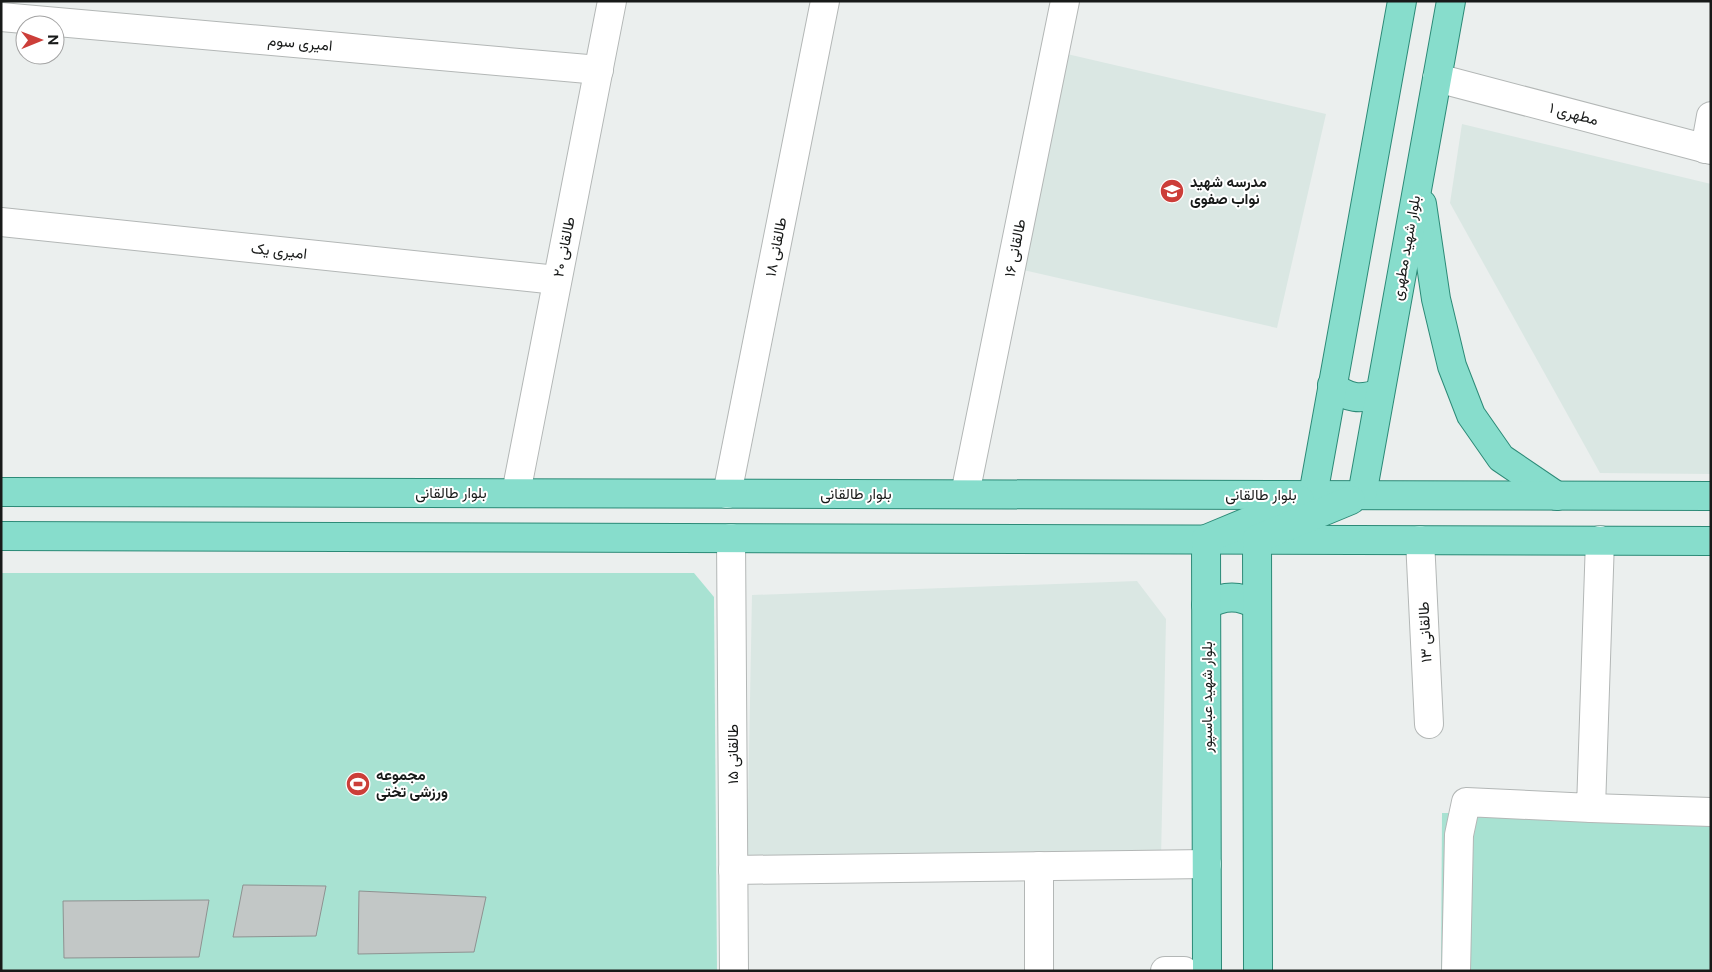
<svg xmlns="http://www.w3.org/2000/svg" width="1712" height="972" viewBox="0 0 1712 972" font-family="'Public Sans',Vazirmatn,sans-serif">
<rect width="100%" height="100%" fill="#ebefee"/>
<g fill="#dae7e3">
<polygon points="1067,54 1326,114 1277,328 1019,269"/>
<polygon points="1462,124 1711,184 1711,474 1600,473 1450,203"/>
<polygon points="1137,581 1166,619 1161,859 747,861 752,595"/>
</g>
<g fill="#a8e2d2">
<polygon points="1,573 694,573 714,597 717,971 1,971"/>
<polygon points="1442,813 1711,813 1711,971 1441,971"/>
</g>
<g fill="#c2c7c6" stroke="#8e9291">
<polygon points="243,885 326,886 316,936 233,937"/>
<polygon points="359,891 486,897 474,952 358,954"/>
<polygon points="209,900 199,957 64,958 63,901"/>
</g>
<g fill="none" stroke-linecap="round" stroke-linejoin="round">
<g stroke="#b3b7b6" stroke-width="30">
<g id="minor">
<polyline points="1,17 599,70"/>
<polyline points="1437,78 1711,150"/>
<polyline points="1705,149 1711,116"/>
<polyline points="1,222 557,280"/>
<polyline points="516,493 612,1"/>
<polyline points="727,494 825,1"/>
<polyline points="965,494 1065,1"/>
<polyline points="731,538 734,971"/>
<polyline points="1420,540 1429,724"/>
<polyline points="1591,808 1711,812"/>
<polyline points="733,870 1207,864"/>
<polyline points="1039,971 1039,866"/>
<polyline points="1165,971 1184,971"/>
<polyline points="1456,971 1459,835 1466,802 1591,808 1600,540"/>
</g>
</g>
<g stroke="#2c8a77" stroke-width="30">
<g id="major">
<polyline points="1422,204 1436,299 1452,366 1471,415 1501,458 1557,496"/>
<path d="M1332,385C1347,399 1361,400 1380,393"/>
<polyline points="1,492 1711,496"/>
<polyline points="1313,495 1402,1"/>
<polyline points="1362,495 1451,1"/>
<polyline points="1,536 1711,541"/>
<path d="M1206,605C1225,595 1239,595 1257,605"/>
<polyline points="1207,971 1206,539 1300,500"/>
<polyline points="1258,971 1257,539 1351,500"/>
</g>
</g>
<use href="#minor" stroke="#fff" stroke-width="28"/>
<use href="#major" stroke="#87ddcc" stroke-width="28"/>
</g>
<defs>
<g id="school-disc" transform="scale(1.25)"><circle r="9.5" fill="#cc3e39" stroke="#fff"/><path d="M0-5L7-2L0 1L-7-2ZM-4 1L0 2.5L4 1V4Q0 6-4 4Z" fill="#fff"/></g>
<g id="stadium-disc" transform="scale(1.25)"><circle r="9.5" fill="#cc3e39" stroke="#fff"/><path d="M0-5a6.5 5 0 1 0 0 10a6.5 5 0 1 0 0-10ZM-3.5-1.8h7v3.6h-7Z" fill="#fff"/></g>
</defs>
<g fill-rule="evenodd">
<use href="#school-disc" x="1172" y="191"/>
<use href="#stadium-disc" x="358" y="784"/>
</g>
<g text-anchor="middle" stroke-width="4" stroke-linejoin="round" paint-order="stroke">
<g font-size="15" fill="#181a19" stroke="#fff">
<text transform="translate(300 43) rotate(5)" y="5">امیری سوم</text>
<text transform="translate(1574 114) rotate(15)" y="5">مطهری ۱</text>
<text transform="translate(564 247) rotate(-79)" y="5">طالقانی ۲۰</text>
<text transform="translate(776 247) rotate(-79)" y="5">طالقانی ۱۸</text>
<text transform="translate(1015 248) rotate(-79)" y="5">طالقانی ۱۶</text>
<text transform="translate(1406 248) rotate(-80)" y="5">بلوار شهید مطهری</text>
<text transform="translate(279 251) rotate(6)" y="5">امیری یک</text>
<text x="451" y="498">بلوار طالقانی</text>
<text x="856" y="499">بلوار طالقانی</text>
<text x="1261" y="500">بلوار طالقانی</text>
<text transform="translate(1425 632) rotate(-93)" y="5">طالقانی ۱۳</text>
<text transform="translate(1207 697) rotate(-90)" y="5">بلوار شهید عباسپور</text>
<text transform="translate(733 754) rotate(-90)" y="5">طالقانی ۱۵</text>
</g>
<g font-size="15" font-weight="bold" fill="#181a19" stroke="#fff" text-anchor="start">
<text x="1190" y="187">مدرسه شهید<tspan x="1190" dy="17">نواب صفوی</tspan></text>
<text x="376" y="780">مجموعه<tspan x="376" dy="17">ورزشی تختی</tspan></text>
</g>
</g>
<rect width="1712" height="972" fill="none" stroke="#181a19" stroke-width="5"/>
<g transform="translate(40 40) rotate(89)"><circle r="24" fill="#ffffff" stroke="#a3a3a3"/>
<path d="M0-4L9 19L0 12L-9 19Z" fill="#cc3e39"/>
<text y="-8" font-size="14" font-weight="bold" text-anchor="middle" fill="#181a19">N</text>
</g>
</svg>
